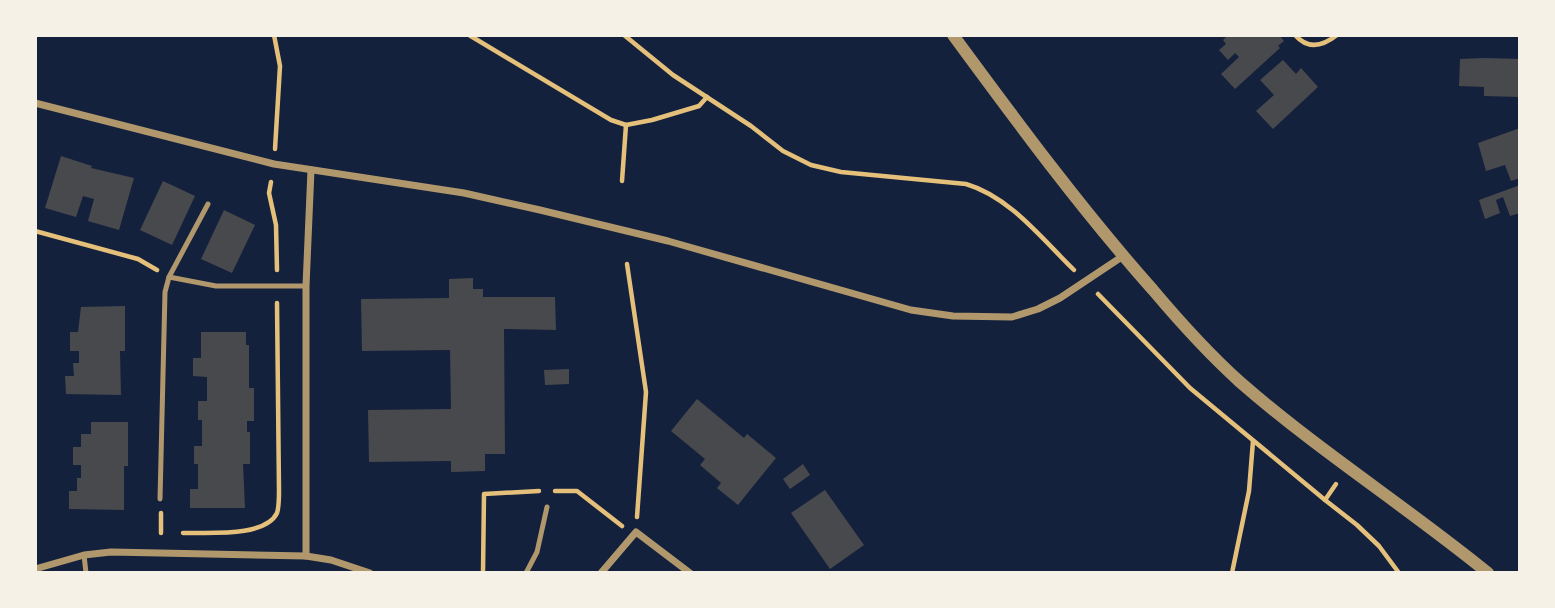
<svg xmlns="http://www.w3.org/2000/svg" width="1555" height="608" viewBox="0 0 1555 608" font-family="Overpass,sans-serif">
<rect width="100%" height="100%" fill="#14213d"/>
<g fill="#48494c">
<polygon points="1228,35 1279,35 1284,41 1278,46 1280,48 1235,89 1221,74 1239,57 1235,53 1228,60 1219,50 1226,44 1223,40"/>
<polygon points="1485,58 1520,59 1520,97 1484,96 1484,87 1459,86 1460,59"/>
<polygon points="1283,60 1296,74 1301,68 1318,87 1273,129 1256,111 1274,95 1260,80"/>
<polygon points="1520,128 1520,178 1511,181 1505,165 1486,171 1478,143"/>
<polygon points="61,156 92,166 91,168 134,178 119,230 88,221 94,199 83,196 76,217 45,208"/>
<polygon points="163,181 195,196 172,245 140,230"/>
<polygon points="1520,185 1520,213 1510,216 1503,197 1496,200 1500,213 1485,219 1479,200"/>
<polygon points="224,210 255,225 232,273 201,259"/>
<polygon points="473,278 473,289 483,289 483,297 555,297 556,330 504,329 505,454 485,454 485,471 451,472 451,461 369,462 368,410 451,409 450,350 362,351 361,299 449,298 449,279"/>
<polygon points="125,306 125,351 120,351 121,395 66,394 65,376 74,376 73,363 79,363 79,351 70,351 70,332 78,332 81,307"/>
<polygon points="201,332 246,332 246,345 249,345 249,388 254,388 254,421 247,421 247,432 250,432 250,464 243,464 245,508 190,508 190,489 198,489 198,464 194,464 194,446 202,446 202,420 198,420 198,401 207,401 207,377 193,376 193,358 201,358"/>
<polygon points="569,369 569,384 545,385 544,370"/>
<polygon points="697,399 744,438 747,434 776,458 738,505 717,488 721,483 700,465 705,459 671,431"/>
<polygon points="91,422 128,422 128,466 124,466 124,510 69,509 69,491 77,491 77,478 81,478 81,465 73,465 73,447 81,447 81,434 91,434"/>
<polygon points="803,464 810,475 790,489 783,479"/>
<polygon points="825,490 864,545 830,569 791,513"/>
</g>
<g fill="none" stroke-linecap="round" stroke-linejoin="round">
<g stroke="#e5c07b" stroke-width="4.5">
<polyline points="274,35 280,66 275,149"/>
<polyline points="469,35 611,120 626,125"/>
<path d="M624,35L673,75L751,126L783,151L811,165L841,172L966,184C1010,197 1042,239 1074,270"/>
<path d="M1295,35C1308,50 1323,46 1337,35"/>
<polyline points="622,181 626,125 652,120 699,106 707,97"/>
<polyline points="271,182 269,193 276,225 277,270"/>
<polyline points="35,231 138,259 157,270"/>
<polyline points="627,264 646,392 637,517"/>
<polyline points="1098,294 1190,388 1325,500 1357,525 1379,546 1399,573"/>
<polyline points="555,491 577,491 622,526"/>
<polyline points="1325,500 1336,484"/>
<polyline points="161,513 161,533"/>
<path d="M183,533C206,532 265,538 277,513C279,507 279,497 279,491L277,303"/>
<polyline points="483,573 484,494 539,491"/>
<polyline points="1232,573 1249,491 1253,441"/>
</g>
<g stroke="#b1986c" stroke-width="5">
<polyline points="169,277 216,286 306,286"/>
<polyline points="160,499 165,292 169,277 208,204"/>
<polyline points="84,555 86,573"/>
<polyline points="526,573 537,552 547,507"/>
</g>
<g stroke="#b1986c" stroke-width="7">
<polyline points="35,103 274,164 464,193 540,210 668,241 911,310 953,316 1012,317 1038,309 1060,298 1123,256"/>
<polyline points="306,556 306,286 311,170"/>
<polyline points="35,569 84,555 111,552 306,556 331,560 370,573"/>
<polyline points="601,573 636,532 690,573"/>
</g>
<path stroke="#b1986c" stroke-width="12" d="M953,35C1017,122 1081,209 1153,290C1180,322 1209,354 1240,382C1319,451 1407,507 1488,573"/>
</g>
<rect width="1555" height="608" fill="none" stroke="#f6f1e7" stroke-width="74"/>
</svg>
